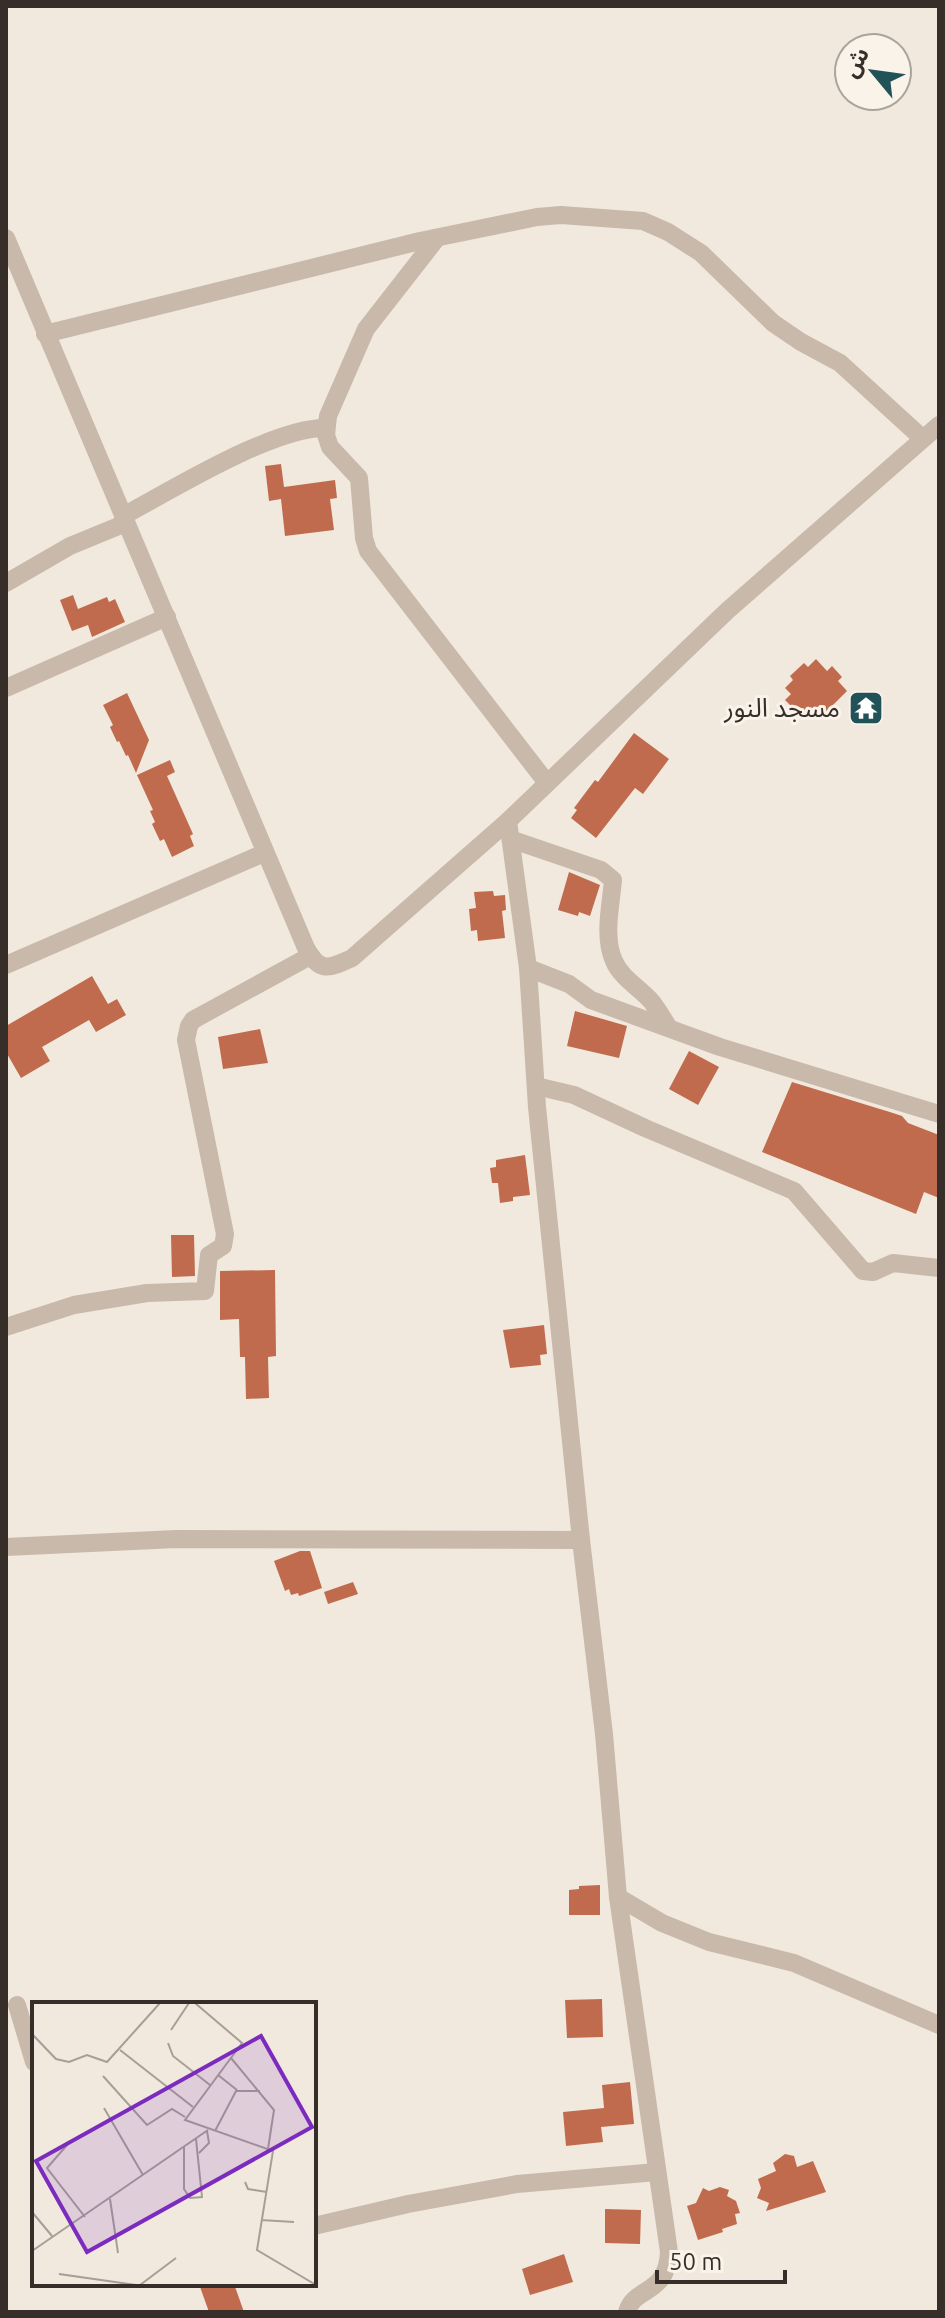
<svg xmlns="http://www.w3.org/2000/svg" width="945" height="2318" viewBox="0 0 945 2318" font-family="Ubuntu,'Noto Sans Arabic',sans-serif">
<rect width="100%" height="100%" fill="#f1e9de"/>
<g fill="#c06b4d">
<polygon points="281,464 284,487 335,480 337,498 330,499 334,530 285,536 281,499 269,501 265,466"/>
<polygon points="73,595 78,609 107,597 109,602 115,599 125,622 92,637 88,625 72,631 60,600"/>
<polygon points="816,659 827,671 832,666 842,677 838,681 847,691 819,719 811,711 803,718 785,700 791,694 785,688 793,680 790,676 804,663 808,667"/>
<polygon points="127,693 149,740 136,773 128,755 126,756 119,741 117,742 110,727 113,725 103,705"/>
<polygon points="634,733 669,759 643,794 635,788 596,838 571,818 577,810 574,808 595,780 598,782"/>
<polygon points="170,760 175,772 167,776 193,834 190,836 194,846 172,857 164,839 160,841 152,824 155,822 150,811 153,810 137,775"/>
<polygon points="569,872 600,885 590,916 579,912 578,916 558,910"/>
<polygon points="493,891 494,896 505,895 506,910 502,911 505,938 478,941 477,930 471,931 469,909 476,908 474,892"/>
<polygon points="92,976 108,1004 117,999 126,1015 96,1032 89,1020 42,1047 50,1061 21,1078 6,1052 6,1026"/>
<polygon points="575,1011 627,1026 619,1058 567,1046"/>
<polygon points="260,1029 268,1063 223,1069 218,1037"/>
<polygon points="689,1051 719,1067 698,1105 669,1089"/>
<polygon points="792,1082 893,1113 902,1116 908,1123 939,1135 939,1198 924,1192 916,1214 762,1152"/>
<polygon points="525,1155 530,1195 513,1197 513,1201 500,1203 498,1183 492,1183 490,1168 496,1167 496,1160"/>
<polygon points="171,1235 194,1235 195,1276 172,1277"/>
<polygon points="275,1270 276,1356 268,1357 269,1398 246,1399 245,1357 240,1357 239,1319 220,1320 220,1271"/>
<polygon points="544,1325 547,1354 540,1355 541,1365 510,1368 503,1330"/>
<polygon points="300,1551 310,1551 322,1588 299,1596 298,1593 291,1595 289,1589 285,1591 274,1561"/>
<polygon points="353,1582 358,1594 328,1604 324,1592"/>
<polygon points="600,1885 600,1915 569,1915 569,1890 579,1889 579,1886"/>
<polygon points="602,1999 603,2037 567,2038 565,2000"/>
<polygon points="630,2082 634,2124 601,2127 603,2142 566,2146 563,2112 604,2108 602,2085"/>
<polygon points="785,2154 794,2156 797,2167 813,2161 826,2192 766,2211 769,2203 757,2198 761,2188 758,2179 776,2171 773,2163"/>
<polygon points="720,2187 729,2190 727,2196 736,2201 740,2213 735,2214 737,2224 722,2229 723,2232 698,2240 687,2206 696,2203 703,2188 709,2191"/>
<polygon points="605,2209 641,2210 640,2244 605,2243"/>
<polygon points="564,2254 573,2282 530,2295 522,2269"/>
<polygon points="199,2284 234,2284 244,2312 209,2312"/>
</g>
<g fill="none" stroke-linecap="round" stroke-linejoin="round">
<g stroke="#c9b9aa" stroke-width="18">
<path d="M6,238L306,948C320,973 328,969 352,958L508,821L727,611L939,425"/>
<polyline points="437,238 366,329 328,416 326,435 330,447 359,478 364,538 368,551 547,783"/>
<polyline points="45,334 420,241 537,217 561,215 643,221 668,232 701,253 773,323 801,342 840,363 922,438"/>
<path d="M123,516C172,490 273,427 326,428"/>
<polyline points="6,583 70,546 126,523"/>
<polyline points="6,688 167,617"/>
<path d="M508,821L528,968L537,1107L581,1540L604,1734L618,1897L669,2252C667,2296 634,2286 627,2312"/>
<path d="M513,840L601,870L613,880C611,905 603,937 614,961C621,978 640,988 652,1002C658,1010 664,1020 669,1028"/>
<polyline points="6,965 264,853"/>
<polyline points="528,968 569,984 591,1000 720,1047 939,1114"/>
<polyline points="536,1086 574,1095 645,1128 794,1191 863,1271 873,1272 893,1263 939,1268"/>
<polyline points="6,1327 74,1305 147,1293 205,1291 209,1255 223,1246 225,1234 186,1040 189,1026 193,1020 310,956"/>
<polyline points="6,1547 176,1539 581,1540"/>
<polyline points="618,1897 662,1923 709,1942 794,1963 939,2025"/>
<polyline points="17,2005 34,2062"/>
<polyline points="314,2226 408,2204 517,2184 657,2172"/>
</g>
</g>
<defs>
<g id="temple-square" transform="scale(1.8)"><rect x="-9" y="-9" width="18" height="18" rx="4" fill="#215257" stroke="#f9f3ea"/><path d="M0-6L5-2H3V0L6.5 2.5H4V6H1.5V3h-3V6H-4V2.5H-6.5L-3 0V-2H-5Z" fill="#fff"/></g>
</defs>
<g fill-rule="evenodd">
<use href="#temple-square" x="866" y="708"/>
</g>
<g text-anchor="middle" stroke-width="6" stroke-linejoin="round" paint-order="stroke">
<g font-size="26" fill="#372e29" stroke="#f9f3ea" text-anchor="end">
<text x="840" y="717">مسجد النور</text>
</g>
</g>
<g transform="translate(32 2002)">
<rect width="284" height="284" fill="#f1e9de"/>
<path fill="none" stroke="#a79e96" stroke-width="2" d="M163,1L210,41L153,118L241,149L225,248L284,283M139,28L157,1M0,32L24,57L37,60L55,53L75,60L128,1M136,41L141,54L178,83M88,48L161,105M199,56L242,108L236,147M186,73L205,88M71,74L115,123L140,107L153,115M72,106L111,173M183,129L204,89H228M35,143L15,166L53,215M152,144V187L158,196L170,195L164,137M167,151L177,141L175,129M213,180L216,187L235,190M78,197L86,251M0,210L20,234M229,218L262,220M0,249L176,128M27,272L104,283M108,283L144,256"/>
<path fill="#7b2cbf" fill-opacity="0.15" stroke="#7b2cbf" stroke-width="4" d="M229,34L280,125L55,250L4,159Z"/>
<rect width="284" height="284" fill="none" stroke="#372e29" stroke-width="4"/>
</g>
<rect width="945" height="2318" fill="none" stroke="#372e29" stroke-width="16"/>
<g transform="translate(873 72) rotate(299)"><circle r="38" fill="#f9f3ea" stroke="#aba49d" stroke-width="2"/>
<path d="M0-6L14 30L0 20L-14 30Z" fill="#215257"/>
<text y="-12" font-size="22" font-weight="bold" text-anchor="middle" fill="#372e29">ش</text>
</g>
<path d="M657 2270v12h128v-12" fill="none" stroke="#372e29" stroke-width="4"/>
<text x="669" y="2270" font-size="24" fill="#372e29" stroke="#f9f3ea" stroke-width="6" paint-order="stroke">50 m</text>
</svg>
